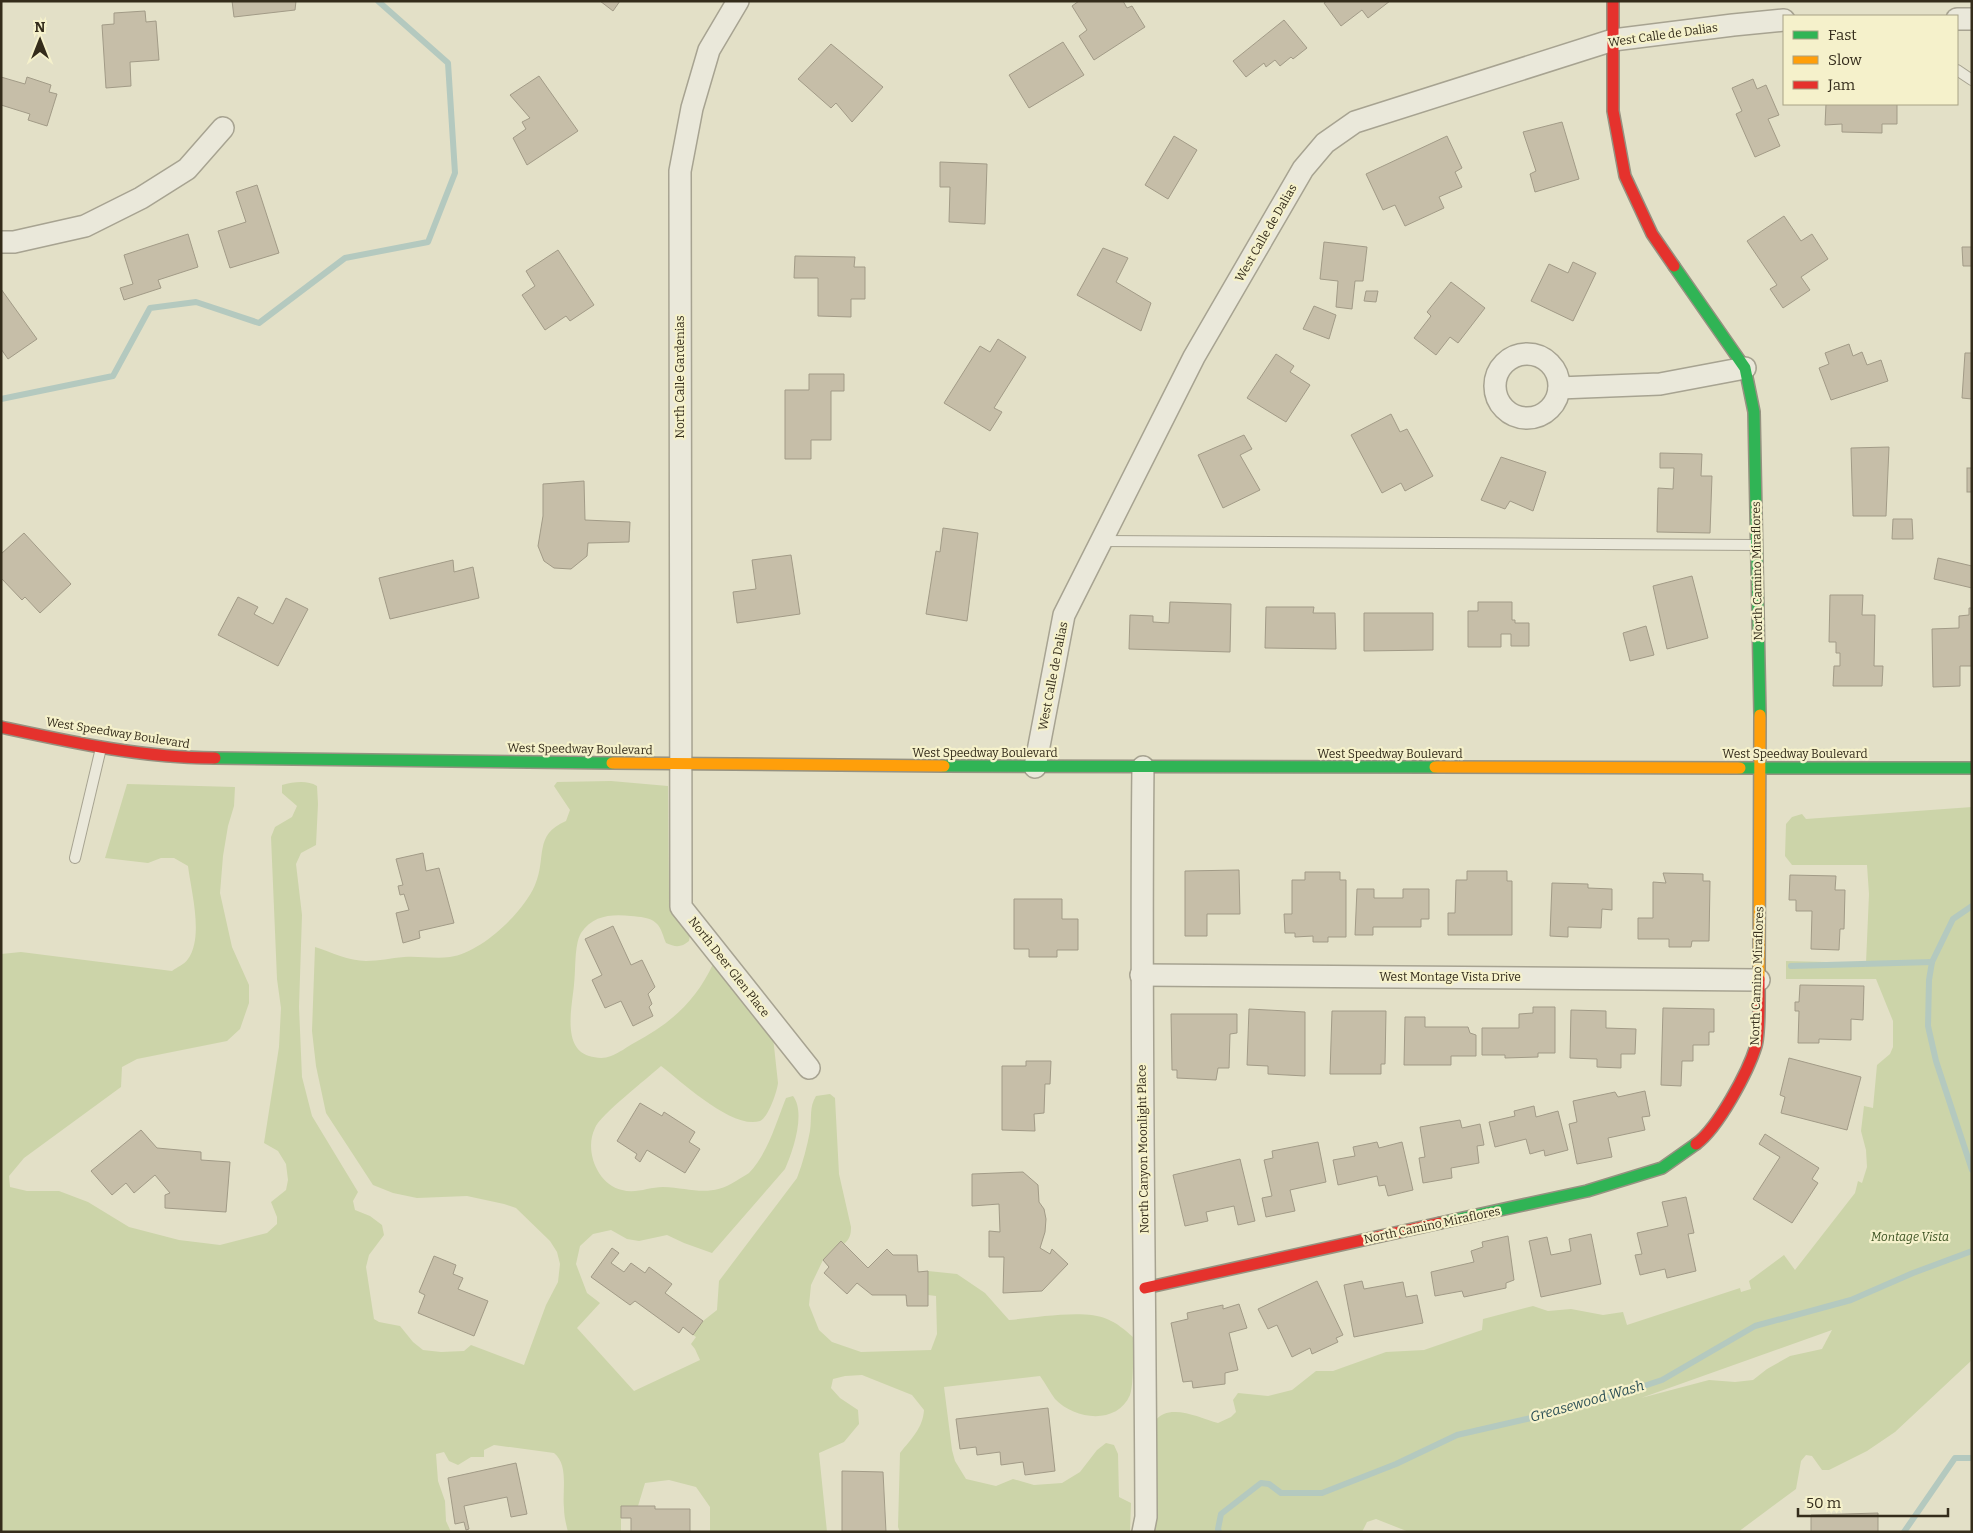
<svg xmlns="http://www.w3.org/2000/svg" width="1973" height="1533" viewBox="0 0 1973 1533" font-family="Bitter,serif">
<rect width="100%" height="100%" fill="#e3e0c7"/>
<g fill="#ccd4a9" fill-rule="evenodd">
<path d="M611,781L668,786L669,897L674,916L690,935L689,941C681,948 675,947 666,943C663,937 662,928 656,923C650,917 640,917 631,916C612,914 593,915 581,933C574,945 576,971 574,985C572,1007 562,1048 589,1056C596,1058 604,1059 611,1056C619,1053 627,1047 634,1043C670,1024 696,1001 713,964L764,1022L773,1037L778,1083C777,1092 768,1118 760,1121C733,1130 682,1082 661,1066C648,1078 600,1115 595,1128C584,1150 597,1184 622,1190C636,1194 649,1187 663,1187C691,1188 710,1198 736,1181C740,1178 745,1176 749,1173C768,1153 776,1123 786,1098L793,1096C806,1113 793,1151 785,1169L712,1253L684,1243L667,1235L639,1241L627,1239L611,1230L593,1234L580,1246L576,1264L587,1293L600,1303L577,1328L634,1391L700,1360L695,1349L691,1344L696,1337L693,1335L703,1321L717,1310L719,1281L797,1178C803,1162 807,1147 810,1131C812,1118 809,1107 816,1096L830,1094L835,1098L839,1174L851,1227C851,1234 850,1239 844,1244L841,1241L823,1260L811,1285L809,1305L819,1330L832,1342L861,1352L931,1350L937,1334L936,1296L928,1295V1271L957,1274L985,1293L1009,1320C1035,1318 1084,1309 1107,1319C1117,1323 1125,1330 1133,1337C1133,1350 1134,1384 1130,1395C1117,1425 1075,1420 1055,1399C1050,1392 1045,1383 1040,1376L944,1387L952,1450L955,1461L966,1479L996,1486L1013,1479L1034,1485L1062,1483L1080,1472L1097,1450L1106,1443L1114,1445L1118,1454L1119,1497L1131,1503L1130,1532H900L898,1527L900,1453C911,1439 923,1428 924,1410L912,1395L862,1375L845,1376L833,1379L831,1388L840,1398L858,1410L859,1424L844,1442L819,1453L827,1532H710V1507L696,1487L669,1480L645,1483L638,1506H621V1532H568C566,1524 564,1516 564,1508C562,1491 569,1465 554,1453L494,1445L484,1450V1457H471L458,1465L449,1461L444,1452L436,1454L438,1481L445,1501L446,1521L451,1532H1V954L21,952L172,971C177,967 185,964 188,959C204,937 191,891 188,866L174,858H161L148,863L105,858L127,784L235,787L234,806L228,826L223,856L220,893L232,947L249,985V1003L240,1029L227,1041L137,1059L122,1067L121,1087L24,1158L9,1176L10,1187L27,1191H59L88,1202L129,1227L179,1240L220,1245L267,1233L277,1224V1217L271,1202L286,1190L288,1180L286,1164L278,1151L264,1143L279,1047L281,1008L277,979L271,837L275,827L292,817L297,806L282,793V785C294,782 307,780 317,786L318,804L316,845L301,853L296,864L302,915L299,1007L302,1077L312,1116L358,1192L353,1201L355,1210L370,1216L382,1225L384,1235L369,1255L366,1267L374,1319L379,1322L400,1326L413,1342L423,1350L441,1352L464,1351L471,1345L524,1365L546,1305L558,1282L560,1264L557,1252L550,1241L516,1208L504,1204L467,1196L417,1198L393,1193L373,1185L326,1113L316,1066L312,1031L315,947C331,952 349,961 366,961C379,961 391,958 404,957C419,956 435,959 450,957C481,953 523,913 535,885C547,858 533,835 566,821L570,810L554,786L557,782Z"/>
<path d="M1972,807V1360L1895,1432L1867,1451L1829,1470H1822L1812,1456L1806,1455L1801,1461L1796,1489L1738,1532H1409L1376,1519L1367,1522L1362,1532H1152L1155,1421C1169,1402 1200,1418 1218,1423L1231,1417L1236,1412L1233,1400L1238,1393L1268,1396L1292,1390L1316,1371H1333L1386,1352L1424,1350L1482,1330L1483,1319L1533,1306L1548,1311L1571,1309L1603,1315L1623,1312L1627,1325L1740,1288L1741,1292L1751,1289L1749,1281L1784,1255L1795,1270L1855,1193L1858,1181L1862,1183L1867,1167L1866,1150L1861,1131L1864,1106L1873,1108L1877,1065L1890,1054L1893,1047V1021L1876,979H1786V961L1866,963L1869,894L1867,865H1792L1785,856L1786,824L1792,817L1802,814L1806,819ZM1832,1330L1822,1349L1790,1356L1767,1369L1753,1380L1735,1382L1709,1380L1641,1398Z"/>
</g>
<g fill="none" stroke-linecap="round" stroke-linejoin="round">
<g stroke="#b4c9bf" stroke-width="6">
<polyline points="1,399 113,376 150,308 196,302 259,323 345,258 428,242 455,173 448,63 378,1"/>
<polyline points="1972,906 1953,919 1932,962 1929,980 1928,1026 1936,1061 1972,1170"/>
<polyline points="1791,966 1932,962"/>
<polyline points="1219,1532 1218,1529 1221,1514 1261,1483 1269,1484 1281,1493 1322,1493 1396,1464 1457,1435 1583,1406 1662,1380 1755,1326 1851,1300 1913,1273 1972,1251"/>
<polyline points="1904,1532 1955,1458 1972,1458"/>
</g>
</g>
<g fill="#c6bea8" stroke="#a29b87">
<polygon points="232,1 296,1 295,10 234,17"/>
<polygon points="600,1 620,1 613,11"/>
<polygon points="1079,1 1123,1 1127,8 1132,6 1145,27 1094,60 1079,36 1087,30 1072,6"/>
<polygon points="1327,1 1390,1 1368,18 1362,10 1341,26 1324,3"/>
<polygon points="145,11 146,22 156,21 159,60 130,62 131,86 106,88 102,25 114,24 114,13"/>
<polygon points="1284,20 1307,48 1293,59 1291,57 1280,66 1275,60 1266,67 1264,63 1246,77 1233,61"/>
<polygon points="1063,42 1084,75 1029,108 1009,75"/>
<polygon points="831,44 883,87 852,122 836,103 831,108 798,79"/>
<polygon points="539,76 578,131 527,165 513,138 526,129 522,122 530,118 510,95"/>
<polygon points="1,77 25,84 27,77 51,85 49,92 57,94 47,126 28,120 30,114 1,105"/>
<polygon points="1753,79 1757,89 1766,85 1779,115 1768,119 1780,146 1755,157 1736,114 1742,111 1732,88"/>
<polygon points="1826,104 1897,104 1897,124 1882,124 1882,133 1842,132 1842,124 1825,125"/>
<polygon points="1562,122 1579,179 1535,192 1530,174 1536,171 1523,132"/>
<polygon points="1174,136 1197,150 1168,199 1145,185"/>
<polygon points="1447,136 1462,168 1455,172 1462,187 1439,197 1444,208 1405,226 1395,205 1383,210 1366,174"/>
<polygon points="940,162 987,164 985,224 949,222 950,187 940,187"/>
<polygon points="257,185 279,253 230,268 218,231 246,222 236,192"/>
<polygon points="1784,216 1801,241 1812,234 1828,259 1801,277 1810,290 1783,308 1770,289 1777,285 1747,241"/>
<polygon points="188,234 198,267 158,280 161,288 124,300 120,288 133,284 124,255"/>
<polygon points="1324,242 1367,247 1363,281 1355,281 1352,309 1336,307 1338,281 1320,279"/>
<polygon points="1962,247 1972,247 1972,266 1963,266"/>
<polygon points="1103,248 1128,258 1116,282 1151,303 1141,331 1077,295"/>
<polygon points="558,250 594,305 570,321 566,316 545,330 522,295 535,286 526,271"/>
<polygon points="795,256 855,257 854,267 865,267 865,299 851,299 851,317 818,316 818,278 794,278"/>
<polygon points="1573,262 1596,273 1573,321 1531,301 1549,264 1568,273"/>
<polygon points="1451,282 1485,308 1458,343 1450,337 1436,355 1414,338 1431,316 1427,312"/>
<polygon points="1,289 37,339 8,359 1,349"/>
<polygon points="1366,291 1378,291 1376,302 1364,301"/>
<polygon points="1314,306 1336,315 1329,339 1303,329"/>
<polygon points="998,339 1026,357 994,408 1002,412 990,431 944,403 980,346 990,352"/>
<polygon points="1849,344 1853,356 1862,352 1867,365 1881,360 1888,381 1831,400 1819,368 1829,364 1825,353"/>
<polygon points="1965,353 1972,353 1972,399 1962,398"/>
<polygon points="1276,354 1294,366 1290,372 1310,385 1286,422 1247,398"/>
<polygon points="809,374 844,374 844,391 831,391 831,440 811,440 811,459 785,459 785,390 809,390"/>
<polygon points="1391,414 1400,432 1407,429 1433,476 1405,491 1401,483 1382,493 1351,435"/>
<polygon points="1244,435 1252,449 1240,455 1260,490 1223,508 1198,455"/>
<polygon points="1889,447 1886,516 1853,516 1851,448"/>
<polygon points="1660,453 1702,454 1701,476 1712,476 1710,533 1657,532 1658,488 1673,489 1674,468 1660,468"/>
<polygon points="1501,457 1546,472 1533,511 1510,501 1505,509 1481,500"/>
<rect x="1967" y="468" width="5" height="24"/>
<polygon points="584,481 585,520 630,522 629,542 588,543 587,556 571,569 554,568 544,561 538,546 543,516 543,484"/>
<polygon points="1893,519 1912,519 1913,539 1892,539"/>
<polygon points="943,528 978,533 967,621 926,614 936,551 940,552"/>
<polygon points="24,533 71,584 40,613 25,597 22,600 1,578 1,554"/>
<polygon points="791,555 800,614 737,623 733,592 756,589 752,560"/>
<polygon points="1938,558 1972,566 1972,588 1934,579"/>
<polygon points="453,560 454,572 473,567 479,598 390,619 379,578"/>
<polygon points="1692,576 1708,638 1667,649 1653,586"/>
<polygon points="1830,595 1863,595 1862,615 1875,615 1874,666 1883,666 1882,686 1833,686 1834,666 1840,666 1840,653 1836,653 1836,642 1829,642"/>
<polygon points="238,597 258,607 254,614 273,624 286,598 308,609 278,666 218,635"/>
<polygon points="1170,602 1231,604 1230,652 1129,649 1130,615 1153,616 1153,622 1169,623"/>
<polygon points="1478,602 1512,602 1512,620 1515,620 1515,623 1529,623 1529,646 1511,646 1511,634 1501,634 1501,647 1468,647 1468,611 1478,611"/>
<polygon points="1266,607 1314,607 1313,613 1335,613 1336,649 1265,648"/>
<polygon points="1969,608 1972,608 1972,666 1960,666 1960,686 1933,687 1932,629 1959,628 1959,616 1969,615"/>
<polygon points="1364,613 1433,613 1433,650 1364,651"/>
<polygon points="1646,626 1654,655 1630,661 1623,633"/>
<polygon points="423,853 426,871 439,868 454,923 419,931 420,938 403,943 396,913 409,910 404,894 400,895 398,886 403,885 396,859"/>
<polygon points="1239,870 1240,914 1207,914 1207,936 1185,936 1185,871"/>
<polygon points="1467,871 1507,871 1507,881 1512,881 1512,935 1448,935 1448,913 1455,913 1456,880 1467,880"/>
<polygon points="1305,872 1340,872 1340,880 1346,880 1346,937 1328,937 1328,942 1313,942 1313,936 1295,937 1295,933 1285,933 1284,914 1292,914 1292,880 1305,880"/>
<polygon points="1663,873 1703,874 1703,881 1710,881 1709,941 1692,941 1691,947 1669,947 1669,939 1638,939 1638,918 1653,918 1653,882 1666,883"/>
<polygon points="1790,875 1836,876 1835,890 1845,890 1844,929 1840,929 1839,950 1811,949 1812,911 1796,911 1796,900 1789,900"/>
<polygon points="1552,883 1588,884 1588,888 1612,889 1612,910 1602,909 1601,928 1568,927 1568,937 1550,936"/>
<polygon points="1357,889 1374,889 1374,898 1403,898 1403,889 1429,889 1429,919 1421,919 1421,927 1373,927 1373,935 1355,935"/>
<polygon points="1014,899 1062,899 1062,919 1078,919 1078,950 1057,950 1057,957 1029,957 1029,949 1014,949"/>
<polygon points="613,926 631,965 642,960 655,987 648,994 652,1004 649,1007 653,1016 633,1026 621,1001 605,1008 592,980 602,975 585,939"/>
<polygon points="1800,985 1864,986 1863,1020 1851,1019 1851,1040 1819,1039 1819,1043 1798,1043 1799,1011 1795,1011 1795,1002 1799,1002"/>
<polygon points="1533,1007 1555,1007 1555,1053 1538,1053 1538,1057 1505,1058 1505,1055 1482,1055 1482,1028 1519,1028 1519,1014 1533,1013"/>
<polygon points="1663,1008 1714,1009 1714,1032 1709,1032 1709,1045 1693,1045 1693,1061 1682,1061 1681,1086 1661,1085"/>
<polygon points="1249,1009 1305,1012 1305,1076 1268,1074 1268,1066 1247,1065"/>
<polygon points="1571,1010 1606,1011 1606,1028 1636,1029 1635,1054 1621,1054 1621,1068 1597,1067 1597,1059 1570,1058"/>
<polygon points="1332,1011 1386,1011 1385,1064 1381,1064 1381,1074 1330,1074"/>
<polygon points="1171,1014 1237,1014 1237,1033 1230,1034 1229,1068 1218,1068 1216,1080 1177,1078 1177,1070 1172,1070"/>
<polygon points="1405,1017 1425,1017 1425,1027 1468,1027 1470,1033 1476,1035 1476,1056 1451,1056 1451,1065 1404,1065"/>
<polygon points="1789,1058 1861,1077 1847,1130 1781,1113 1785,1097 1780,1095"/>
<polygon points="1026,1061 1051,1061 1050,1084 1045,1084 1044,1113 1034,1114 1035,1131 1002,1130 1002,1066 1026,1066"/>
<polygon points="1645,1091 1650,1116 1642,1117 1645,1130 1608,1138 1612,1157 1577,1164 1569,1124 1577,1122 1573,1101 1615,1092 1618,1097"/>
<polygon points="640,1103 662,1116 664,1112 695,1132 689,1142 700,1149 685,1173 647,1150 640,1162 635,1158 637,1154 617,1141"/>
<polygon points="1534,1106 1536,1117 1558,1111 1568,1150 1545,1156 1544,1150 1530,1154 1526,1139 1495,1147 1489,1122 1515,1116 1514,1111"/>
<polygon points="1460,1120 1462,1128 1480,1124 1484,1145 1477,1146 1479,1163 1451,1168 1452,1178 1423,1183 1419,1158 1425,1157 1420,1127"/>
<polygon points="141,1130 157,1148 201,1152 201,1160 230,1162 226,1212 165,1208 165,1195 170,1193 155,1175 134,1193 126,1183 112,1195 91,1171"/>
<polygon points="1765,1134 1819,1168 1812,1179 1818,1183 1792,1223 1753,1199 1780,1157 1759,1144"/>
<polygon points="1318,1142 1326,1182 1290,1190 1295,1211 1266,1217 1262,1198 1272,1196 1264,1160 1273,1158 1272,1151"/>
<polygon points="1377,1142 1379,1148 1402,1142 1413,1190 1388,1196 1385,1185 1379,1186 1377,1176 1338,1185 1333,1160 1355,1156 1353,1147"/>
<polygon points="1240,1159 1255,1221 1238,1225 1234,1206 1206,1212 1208,1221 1185,1226 1173,1175"/>
<polygon points="1023,1172 1038,1185 1039,1202 1044,1209 1046,1219 1045,1232 1040,1248 1050,1254 1052,1249 1068,1264 1042,1291 1003,1293 1004,1257 989,1257 989,1231 1000,1232 999,1204 972,1206 972,1174"/>
<polygon points="1686,1197 1694,1233 1688,1234 1696,1271 1667,1278 1665,1269 1640,1275 1635,1255 1642,1254 1637,1233 1668,1226 1662,1202"/>
<polygon points="1591,1234 1601,1284 1541,1297 1529,1241 1547,1237 1551,1255 1571,1251 1569,1239"/>
<polygon points="1508,1236 1514,1280 1506,1283 1506,1288 1464,1297 1462,1291 1435,1296 1431,1272 1474,1262 1471,1251 1483,1247 1482,1242"/>
<polygon points="841,1241 868,1268 887,1249 893,1255 917,1255 918,1272 928,1271 928,1306 907,1306 906,1295 872,1295 857,1283 847,1294 824,1273 829,1267 823,1260"/>
<polygon points="612,1248 619,1253 611,1263 624,1272 631,1263 645,1273 649,1267 672,1284 665,1293 703,1321 693,1335 683,1327 679,1333 635,1301 630,1305 591,1277"/>
<polygon points="434,1256 456,1265 453,1274 463,1278 458,1289 488,1301 474,1336 418,1313 425,1295 419,1292"/>
<polygon points="1317,1281 1343,1335 1336,1338 1338,1342 1312,1354 1310,1348 1292,1357 1277,1325 1268,1329 1258,1309"/>
<polygon points="1362,1281 1364,1289 1403,1282 1406,1297 1417,1295 1423,1323 1354,1337 1344,1285"/>
<polygon points="1239,1304 1247,1328 1229,1333 1238,1370 1225,1373 1225,1384 1193,1388 1192,1381 1183,1382 1171,1323 1188,1319 1187,1313 1223,1305 1223,1309"/>
<polygon points="1048,1408 1055,1471 1025,1475 1023,1462 1001,1465 1000,1452 977,1455 976,1447 960,1449 956,1419"/>
<polygon points="516,1463 527,1514 511,1517 507,1497 464,1506 469,1529 466,1530 464,1522 455,1524 448,1478"/>
<polygon points="842,1471 883,1472 886,1532 842,1532"/>
<polygon points="621,1506 655,1506 655,1509 690,1509 690,1532 631,1532 631,1518 621,1518"/>
<polygon points="1878,1513 1878,1532 1811,1532 1811,1515"/>
</g>
<g fill="none" stroke-linecap="round" stroke-linejoin="round">
<g stroke="#a7a391" stroke-width="12">
<g id="lane">
<polyline points="1957,70 1972,80"/>
<polyline points="1101,541 1755,545"/>
<polyline points="75,858 101,748"/>
</g>
</g>
<g stroke="#a7a391" stroke-width="24">
<g id="street">
<polyline points="738,1 709,50 692,108 680,171 681,907 809,1068"/>
<polyline points="1957,19 1972,19"/>
<polyline points="1,242 14,242 85,226 141,198 187,169 223,128"/>
<circle cx="1527" cy="386" r="32"/>
<polyline points="1559,388 1660,384 1745,368"/>
<polyline points="1035,767 1064,615 1194,357 1303,169 1325,143 1355,122 1613,40 1733,25 1784,20"/>
<path d="M1143,767C1140,1017 1145,1267 1146,1517L1143,1532"/>
<polyline points="1141,975 1759,980"/>
</g>
</g>
<g stroke="#969281" stroke-width="14">
<g id="fast">
<polyline points="1674,266 1745,368 1754,412 1760,715"/>
<polyline points="215,758 612,763"/>
<polyline points="944,766 1435,767"/>
<polyline points="1740,768 1972,768"/>
<polyline points="1440,1223 1587,1191 1662,1168 1696,1144"/>
</g>
</g>
<g stroke="#969281" stroke-width="14">
<g id="slow">
<polyline points="612,763 944,766"/>
<polyline points="1435,767 1740,768"/>
<polyline points="1759,979 1760,715"/>
</g>
</g>
<g stroke="#969281" stroke-width="14">
<g id="jam">
<polyline points="1613,1 1613,111 1625,176 1652,234 1674,266"/>
<path d="M1,727C71,742 143,758 215,758"/>
<path d="M1696,1144C1718,1128 1748,1072 1756,1046C1760,1032 1759,995 1759,979"/>
<polyline points="1145,1288 1440,1223"/>
</g>
</g>
<use href="#lane" stroke="#eae8da" stroke-width="10"/>
<use href="#street" stroke="#eae8da" stroke-width="21"/>
<use href="#fast" stroke="#30b455" stroke-width="11"/>
<use href="#slow" stroke="#ff9f0a" stroke-width="11"/>
<use href="#jam" stroke="#e5322d" stroke-width="11"/>
</g>
<g text-anchor="middle" stroke-width="4.5" stroke-linejoin="round" paint-order="stroke">
<g font-size="12" fill="#342c1b" stroke="#f5f1cb">
<text transform="translate(1663 35) rotate(-8)" y="4">West Calle de Dalias</text>
<text transform="translate(1266 233) rotate(-60)" y="4">West Calle de Dalias</text>
<text transform="translate(680 377) rotate(-90)" y="4">North Calle Gardenias</text>
<text transform="translate(1757 571) rotate(-91)" y="4">North Camino Miraflores</text>
<text transform="translate(1053 676) rotate(-79)" y="4">West Calle de Dalias</text>
<text transform="translate(118 733) rotate(9)" y="4">West Speedway Boulevard</text>
<text transform="translate(580 749) rotate(1)" y="4">West Speedway Boulevard</text>
<text x="985" y="757">West Speedway Boulevard</text>
<text x="1390" y="758">West Speedway Boulevard</text>
<text x="1795" y="758">West Speedway Boulevard</text>
<text transform="translate(729 967) rotate(52)" y="4">North Deer Glen Place</text>
<text transform="translate(1757 976) rotate(-88)" y="4">North Camino Miraflores</text>
<text x="1450" y="981">West Montage Vista Drive</text>
<text transform="translate(1143 1149) rotate(-91)" y="4">North Canyon Moonlight Place</text>
<text transform="translate(1432 1225) rotate(-12)" y="4">North Camino Miraflores</text>
</g>
<g font-size="12" font-style="italic" fill="#3b5121" stroke="#f5f1cb">
<text x="1910" y="1241">Montage Vista</text>
</g>
<g font-size="14" font-style="italic" fill="#2a4e54" stroke="#f5f1cb">
<text transform="translate(1587 1401) rotate(-16)" y="5">Greasewood Wash</text>
</g>
</g>
<rect width="1973" height="1533" fill="none" stroke="#342c1b" stroke-width="5"/>
<rect x="1783" y="15" width="175" height="90" fill="#f5f1cb" stroke="#a8a285"/>
<rect x="1793" y="31" width="25" height="8" fill="#30b455" stroke="#a8a285"/>
<text x="1828" y="40" font-size="15" fill="#342c1b">Fast</text>
<rect x="1793" y="56" width="25" height="8" fill="#ff9f0a" stroke="#a8a285"/>
<text x="1828" y="65" font-size="15" fill="#342c1b">Slow</text>
<rect x="1793" y="81" width="25" height="8" fill="#e5322d" stroke="#a8a285"/>
<text x="1828" y="90" font-size="15" fill="#342c1b">Jam</text>
<g transform="translate(40 40)" stroke="#f5f1cb" stroke-width="4" paint-order="stroke">
<path d="M0-4L9 19L0 12L-9 19Z" fill="#342c1b"/>
<text y="-8" font-size="14" font-weight="bold" text-anchor="middle" fill="#342c1b">N</text>
</g>
<path d="M1798 1508v8h150v-8" fill="none" stroke="#342c1b" stroke-width="2.5"/>
<text x="1806" y="1508" font-size="15" fill="#342c1b" stroke="#f5f1cb" stroke-width="4" paint-order="stroke">50 m</text>
</svg>
